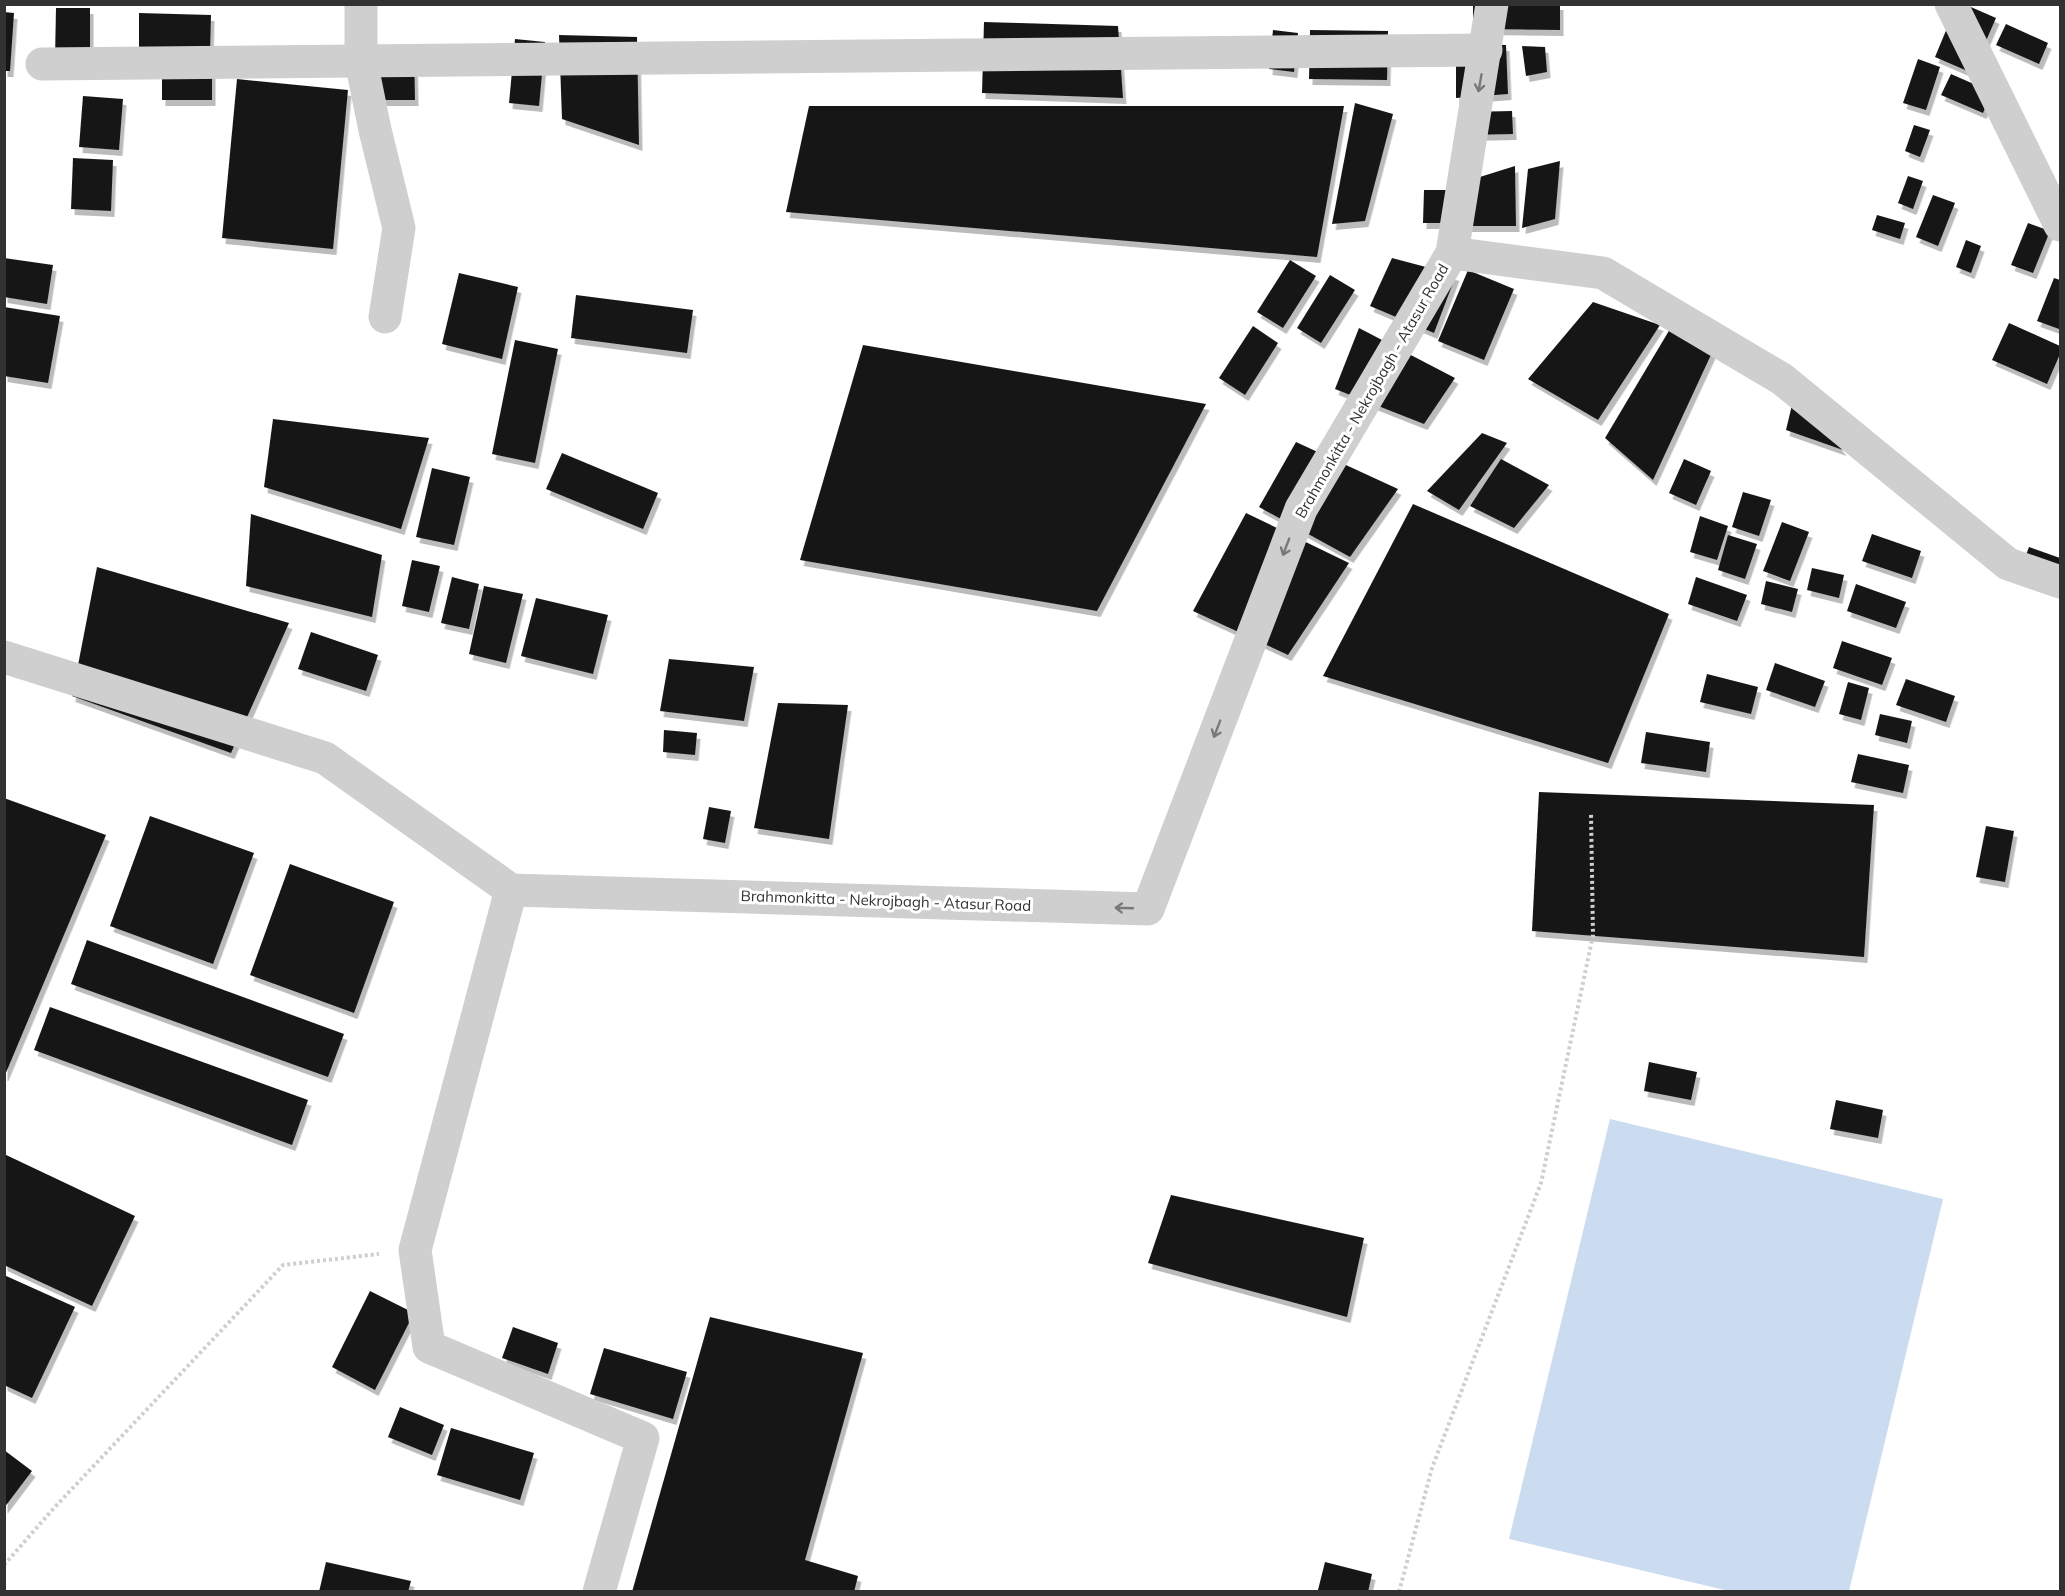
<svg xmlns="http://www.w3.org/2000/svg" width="2065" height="1596" viewBox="0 0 2065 1596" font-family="Mulish,sans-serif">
<defs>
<filter id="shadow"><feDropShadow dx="3.5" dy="6" stdDeviation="0" flood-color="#0004"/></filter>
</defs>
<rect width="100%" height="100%" fill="#fff"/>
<polygon fill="#cbdbf0" points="1610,1119 1943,1199 1849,1591 1729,1591 1509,1539"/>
<g fill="#191919" filter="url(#shadow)">
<polygon points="1473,4 1560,4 1560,30 1473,29"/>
<polygon points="1957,4 1964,4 1996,18 1972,73 1935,57"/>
<polygon points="56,8 90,8 90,59 55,58"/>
<polygon points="4,12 14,13 10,71 4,71"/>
<polygon points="139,13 211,15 210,53 139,51"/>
<polygon points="984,22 1118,26 1123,98 982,93"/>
<polygon points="2006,24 2048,43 2039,64 1996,45"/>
<polygon points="1273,30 1298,33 1294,72 1269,69"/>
<polygon points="1310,30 1388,31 1387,80 1309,79"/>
<polygon points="559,35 637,37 639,145 562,119"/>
<polygon points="515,39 545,42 539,106 509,103"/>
<polygon points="1456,44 1506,45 1508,94 1456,98"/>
<polygon points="1522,46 1545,47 1547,72 1526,76"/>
<polygon points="414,49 415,100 375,100 374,50"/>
<polygon points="1918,59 1940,67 1926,110 1903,103"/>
<rect x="162" y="66" width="50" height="34"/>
<polygon points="1951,74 1992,92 1983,113 1941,95"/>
<polygon points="237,79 348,90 333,249 222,238"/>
<polygon points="83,96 123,99 119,150 79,147"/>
<polygon points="1355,103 1393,114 1365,221 1332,224"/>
<polygon points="809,106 1344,106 1317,257 786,212"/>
<polygon points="1512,111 1513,134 1467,135 1466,112"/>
<polygon points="1914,125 1930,130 1920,157 1905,151"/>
<polygon points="73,158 113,160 111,211 71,209"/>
<polygon points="1560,161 1555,219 1522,228 1528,169"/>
<polygon points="1515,166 1516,226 1467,226 1467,181"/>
<polygon points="1908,176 1923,181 1913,209 1898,203"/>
<polygon points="1424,190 1448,190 1447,223 1423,223"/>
<polygon points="1933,195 1955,203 1938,246 1916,237"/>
<polygon points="1877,215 1905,223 1900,239 1872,230"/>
<polygon points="2028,223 2050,231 2033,273 2011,265"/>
<polygon points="1966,240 1981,246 1971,273 1956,267"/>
<polygon points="4,258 53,265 47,304 4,297"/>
<polygon points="1392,258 1456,275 1434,333 1370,306"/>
<polygon points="1290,260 1316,276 1283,328 1257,312"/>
<polygon points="1468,270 1514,289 1484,360 1438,341"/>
<polygon points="459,273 518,287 502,359 442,344"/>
<polygon points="1330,275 1355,290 1321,343 1297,328"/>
<polygon points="2054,278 2060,280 2060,325 2059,329 2037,321"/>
<polygon points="576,295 693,310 687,353 571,338"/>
<polygon points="1593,302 1660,325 1598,420 1528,379"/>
<polygon points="4,307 60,316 48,383 4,376"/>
<polygon points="2009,323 2060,346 2060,354 2047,384 1992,360"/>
<polygon points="1253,326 1278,343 1245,395 1219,378"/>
<polygon points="1359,328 1455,378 1424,424 1335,389"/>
<polygon points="1670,329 1716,344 1653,480 1605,438"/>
<polygon points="515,340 558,349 535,463 492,454"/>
<polygon points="863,345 1206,404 1097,611 800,560"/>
<polygon points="1796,388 1843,450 1786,430"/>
<polygon points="273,419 429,438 401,529 264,487"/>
<polygon points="1482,433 1507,443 1459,510 1427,491"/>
<polygon points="1296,442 1398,489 1350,557 1259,507"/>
<polygon points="562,453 658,493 643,529 546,489"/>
<polygon points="1501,459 1549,485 1514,528 1470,506"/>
<polygon points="1684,459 1711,471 1696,505 1669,493"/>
<polygon points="432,468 470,477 454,545 416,537"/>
<polygon points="1743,492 1771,500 1759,536 1732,527"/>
<polygon points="1413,504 1669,614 1608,763 1323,676"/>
<polygon points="1246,513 1349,563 1288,655 1193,611"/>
<polygon points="251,514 382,555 372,617 246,586"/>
<polygon points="1700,516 1728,526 1717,560 1690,552"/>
<polygon points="1782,522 1809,532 1790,581 1763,571"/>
<polygon points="1872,534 1921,551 1912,578 1862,561"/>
<polygon points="1728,535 1757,544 1745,579 1718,570"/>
<polygon points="2029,547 2060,558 2060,587 2019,573"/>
<polygon points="412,560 440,566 429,612 402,606"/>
<polygon points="97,567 289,623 231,753 72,696"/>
<polygon points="1812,568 1844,575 1839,598 1807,590"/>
<polygon points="452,577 479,584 469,629 441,623"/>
<polygon points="1696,577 1747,595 1737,621 1688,604"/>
<polygon points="1766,581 1798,589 1792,612 1761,604"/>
<polygon points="1856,584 1906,602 1896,628 1847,611"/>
<polygon points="484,586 523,594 506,663 469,654"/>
<polygon points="536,598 608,615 593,674 521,656"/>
<polygon points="311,632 378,655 366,691 298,669"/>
<polygon points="1842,641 1892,658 1882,685 1833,668"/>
<polygon points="669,659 754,667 744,721 660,711"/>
<polygon points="1775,663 1825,681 1815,707 1766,690"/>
<polygon points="1707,674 1758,687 1751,714 1700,702"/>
<polygon points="1906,679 1955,696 1946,722 1896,705"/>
<polygon points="1848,682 1869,688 1861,720 1839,714"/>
<polygon points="778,703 848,705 829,839 754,828"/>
<polygon points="1880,714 1912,721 1907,743 1875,735"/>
<polygon points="664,730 697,733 695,755 663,752"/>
<polygon points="1646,732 1710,742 1706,772 1641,763"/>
<polygon points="1858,754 1909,765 1903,793 1851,782"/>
<polygon points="1539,792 1874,805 1864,957 1532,931"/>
<polygon points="4,798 106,835 5,1075 4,1075"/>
<polygon points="709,807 731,811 725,843 703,839"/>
<polygon points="150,816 254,853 213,964 110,926"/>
<polygon points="1986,826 2014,831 2005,882 1976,877"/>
<polygon points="290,864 394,902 354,1013 250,975"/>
<polygon points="87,940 344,1034 328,1077 71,984"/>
<polygon points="50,1007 308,1100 292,1145 34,1050"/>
<polygon points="1649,1062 1697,1072 1691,1100 1644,1091"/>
<polygon points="1836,1100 1883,1110 1878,1138 1830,1129"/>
<polygon points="4,1154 135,1216 92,1306 4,1265"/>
<polygon points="1171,1195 1364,1238 1347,1317 1148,1263"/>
<polygon points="4,1275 75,1307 32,1398 4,1385"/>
<polygon points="370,1291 414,1313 375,1390 332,1367"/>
<polygon points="710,1317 863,1353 805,1560 858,1576 854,1592 632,1592"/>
<polygon points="513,1327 558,1343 548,1374 502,1358"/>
<polygon points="604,1348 687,1372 673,1419 590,1394"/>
<polygon points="400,1407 444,1425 432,1455 388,1437"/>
<polygon points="451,1428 534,1453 520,1500 437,1475"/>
<polygon points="4,1450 32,1471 4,1508"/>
<polygon points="326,1562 411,1581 408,1592 319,1592"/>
<polygon points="1325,1562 1372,1574 1368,1592 1318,1590"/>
</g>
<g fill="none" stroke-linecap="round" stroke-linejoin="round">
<g stroke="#cfcfcf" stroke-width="4" stroke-dasharray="3 3" stroke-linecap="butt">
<polyline points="4,1565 54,1508 283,1265 379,1254"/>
<polyline points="1399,1592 1432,1468 1541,1183 1593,935 1591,813"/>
</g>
<g stroke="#cfcfcf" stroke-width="33">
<polyline points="361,4 361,61 375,130 399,228 385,317"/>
<polyline points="1951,4 2060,225"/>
<polyline points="42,64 1486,50"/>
<polyline points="1452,253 1603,273 1782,379 2008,564 2060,582"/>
<polyline points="4,657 325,758 511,890"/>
<polyline points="599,1592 643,1438 429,1347 415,1250 511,890 1148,909 1301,509 1452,253 1492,4"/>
</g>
</g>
<defs><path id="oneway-shaft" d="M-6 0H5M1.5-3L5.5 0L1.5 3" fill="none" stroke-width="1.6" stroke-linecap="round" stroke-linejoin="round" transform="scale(1.5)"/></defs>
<g stroke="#797979">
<use href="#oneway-shaft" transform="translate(1480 83) rotate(100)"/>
<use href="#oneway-shaft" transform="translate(1286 547) rotate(111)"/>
<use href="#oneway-shaft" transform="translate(1217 729) rotate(111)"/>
<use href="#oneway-shaft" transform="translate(1124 908) rotate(-178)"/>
</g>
<g text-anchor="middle" stroke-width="6" stroke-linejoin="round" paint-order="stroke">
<g font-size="15" fill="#323232" stroke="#fff">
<text transform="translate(1372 391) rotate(-60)" y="5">Brahmonkitta - Nekrojbagh - Atasur Road</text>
<text transform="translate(886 901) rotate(2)" y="5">Brahmonkitta - Nekrojbagh - Atasur Road</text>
</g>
</g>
<rect width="2065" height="1596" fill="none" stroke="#323232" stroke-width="12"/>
</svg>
